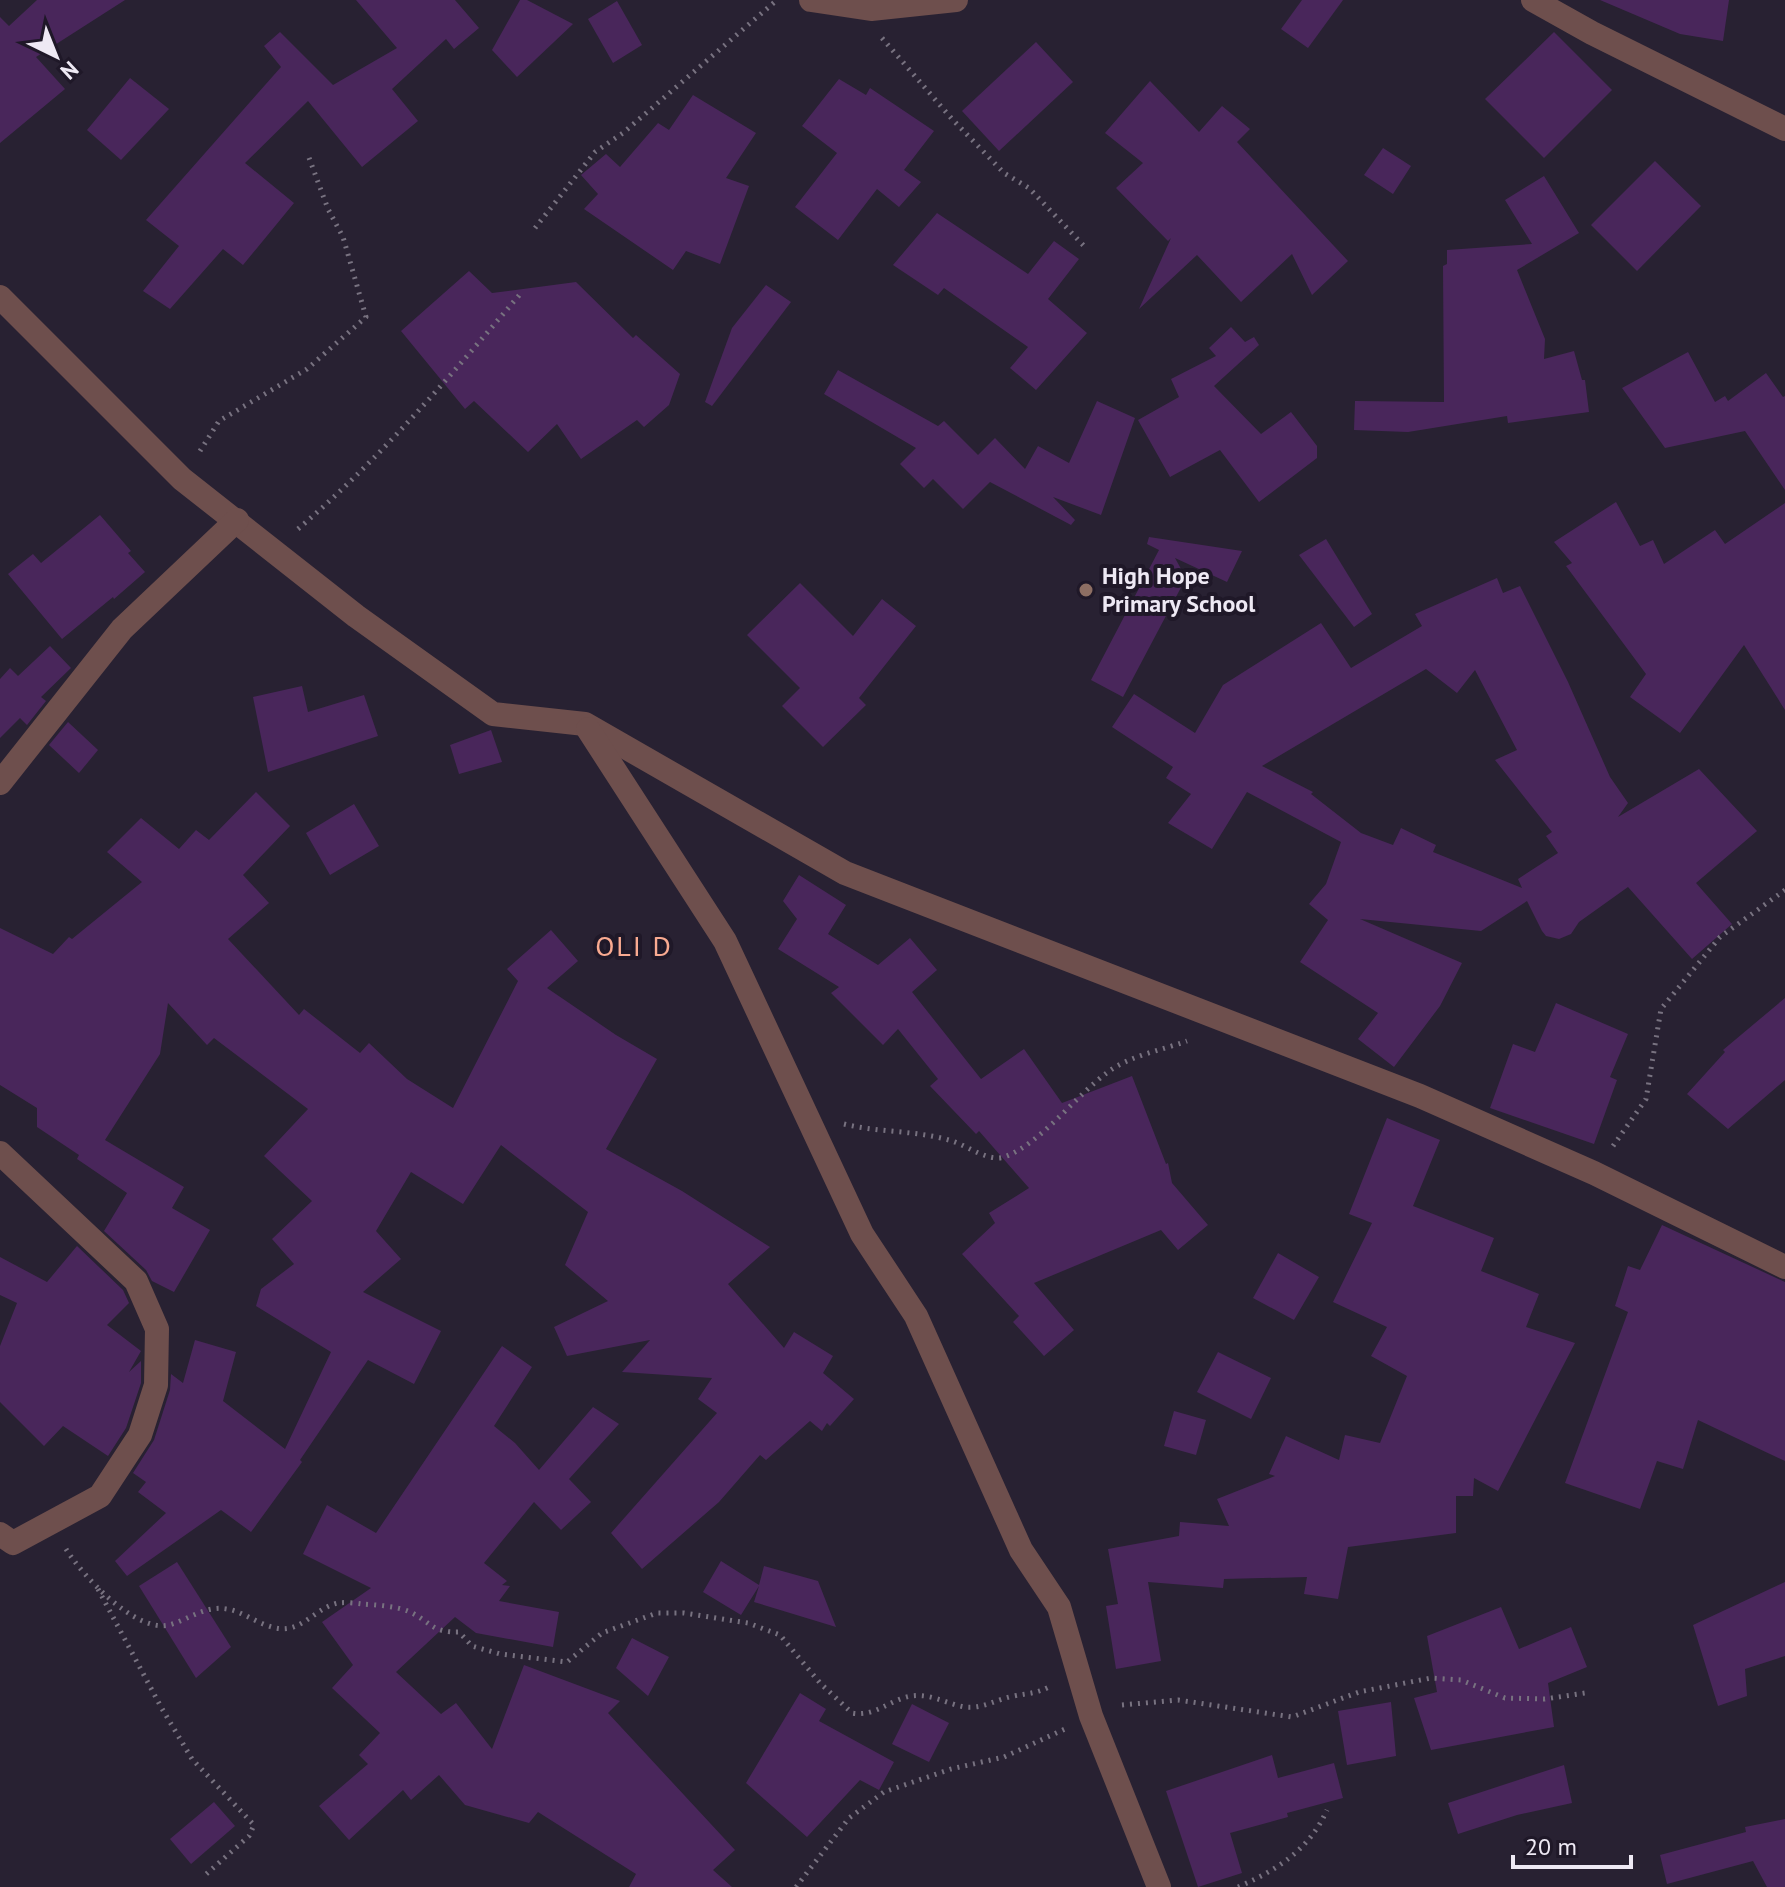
<svg xmlns="http://www.w3.org/2000/svg" width="1785" height="1887" viewBox="0 0 1785 1887" font-family="'PT Sans',sans-serif">
<rect width="100%" height="100%" fill="#282132"/>
<g fill="#49265b" fill-rule="evenodd">
<polygon points="37,0 125,0 36,57 65,89 0,143 0,17 9,26"/>
<polygon points="356,0 455,0 479,28 454,49 446,39 392,89 418,121 362,167 308,101 245,163 294,203 243,265 223,249 170,309 143,291 179,246 146,220 281,67 264,46 280,32 333,85 397,48"/>
<polygon points="520,0 527,0 573,24 517,77 492,50"/>
<polygon points="1302,0 1343,0 1308,48 1281,29"/>
<polygon points="1600,0 1729,0 1723,41 1680,34"/>
<polygon points="617,1 642,45 613,63 588,19"/>
<polygon points="1554,32 1612,90 1544,158 1485,99"/>
<polygon points="1036,42 1073,82 999,151 962,111"/>
<polygon points="130,78 169,109 121,160 87,130"/>
<polygon points="839,79 866,95 870,88 934,131 904,170 921,182 899,207 877,189 838,240 795,207 837,153 802,126"/>
<polygon points="1150,81 1199,132 1222,106 1250,129 1237,142 1348,261 1312,295 1292,254 1241,302 1197,255 1139,309 1171,238 1168,241 1116,188 1143,163 1105,133"/>
<polygon points="693,95 756,133 726,178 749,186 720,264 686,251 673,270 584,209 598,194 581,175 606,154 620,167 658,123 669,130"/>
<polygon points="1383,148 1411,166 1393,194 1364,175"/>
<polygon points="1655,161 1701,206 1637,271 1591,225"/>
<polygon points="1544,176 1579,233 1517,270 1545,339 1544,359 1574,351 1582,380 1585,380 1589,412 1508,423 1507,416 1408,432 1354,430 1355,401 1444,402 1443,266 1447,264 1447,250 1532,244 1505,200"/>
<polygon points="937,213 1028,274 1054,241 1079,259 1048,299 1087,333 1036,390 1010,368 1028,347 944,288 938,295 893,265"/>
<polygon points="469,271 492,293 576,282 633,338 636,335 680,374 669,405 644,427 637,420 581,459 557,424 528,452 474,401 465,409 401,331"/>
<polygon points="766,285 791,302 712,406 705,402 732,328"/>
<polygon points="1231,327 1245,342 1254,337 1259,345 1214,386 1261,434 1291,412 1317,446 1317,458 1259,502 1220,450 1170,477 1138,420 1179,397 1171,379 1216,356 1209,348"/>
<polygon points="1688,352 1715,402 1725,396 1728,401 1766,373 1783,397 1785,396 1785,490 1745,431 1665,448 1622,388"/>
<polygon points="838,370 938,426 944,421 978,455 995,438 1025,469 1038,446 1069,463 1097,401 1135,418 1101,515 1053,497 1075,520 1071,525 990,482 963,509 933,479 924,488 900,464 916,448 824,394"/>
<polygon points="1616,502 1640,546 1653,540 1664,564 1715,530 1725,544 1785,503 1785,710 1744,645 1680,733 1630,697 1646,674 1566,566 1572,563 1554,542"/>
<polygon points="100,515 131,551 128,553 145,572 114,599 113,597 62,639 8,574 33,554 41,563"/>
<polygon points="1149,537 1242,551 1227,582 1175,558 1186,578 1123,697 1091,680 1159,550 1147,544"/>
<polygon points="1326,539 1372,614 1354,627 1299,555"/>
<path d="M1497,578L1503,593L1520,586L1568,682L1610,777L1628,803L1618,817L1699,769L1757,831L1696,883L1732,924L1692,959L1628,887L1579,922L1571,934L1559,939L1546,936L1542,931L1527,901L1481,931L1360,919L1462,963L1440,1006L1394,1067L1358,1039L1378,1013L1300,962L1328,920L1309,904L1326,884L1341,842L1247,792L1212,849L1168,823L1191,794L1166,778L1173,767L1112,727L1134,694L1195,733L1223,685L1321,623L1351,668L1422,626L1415,614ZM1426,669L1457,693L1475,670L1517,750L1495,760L1552,832L1546,836L1558,853L1518,879L1522,888L1433,852L1436,845L1401,828L1393,845L1361,833L1311,794L1313,792L1262,766Z"/>
<polygon points="800,583 853,636 882,599 916,626 859,698 866,705 823,747 782,706 800,688 747,635"/>
<polygon points="50,646 71,668 41,697 46,701 27,725 20,718 0,738 0,679 10,668 18,676"/>
<polygon points="302,686 308,712 364,695 378,736 268,772 253,697"/>
<polygon points="68,722 98,750 79,773 49,745"/>
<polygon points="491,730 502,762 459,774 450,745"/>
<polygon points="256,792 290,826 243,875 269,903 228,939 299,1015 304,1009 360,1053 369,1043 407,1079 453,1108 518,981 507,969 551,930 578,961 547,988 616,1035 657,1059 606,1149 682,1191 770,1247 728,1284 784,1348 794,1332 833,1356 823,1373 854,1399 830,1426 827,1423 822,1431 810,1421 766,1460 760,1455 719,1502 642,1569 611,1533 717,1413 698,1399 712,1378 622,1372 650,1340 567,1356 554,1327 608,1301 565,1265 588,1212 501,1145 463,1204 411,1172 376,1231 401,1259 363,1292 441,1331 414,1384 368,1360 300,1460 302,1462 251,1532 221,1510 127,1576 115,1561 166,1513 138,1492 146,1482 133,1473 154,1440 170,1390 171,1374 183,1383 195,1340 236,1352 223,1401 285,1449 331,1352 256,1306 261,1289 294,1264 272,1239 312,1201 264,1156 308,1109 214,1038 207,1045 168,1003 160,1054 105,1140 184,1187 172,1208 210,1230 174,1292 152,1281 146,1270 104,1231 127,1193 77,1159 79,1155 37,1127 37,1108 0,1085 0,928 53,954 69,937 72,939 142,882 107,852 141,818 179,849 196,830 209,840"/>
<polygon points="354,804 379,846 330,875 306,833"/>
<polygon points="799,875 846,905 828,934 878,965 910,938 937,970 912,992 981,1079 1024,1049 1062,1103 1132,1076 1166,1164 1168,1163 1172,1183 1208,1225 1178,1250 1161,1230 1034,1283 1074,1330 1044,1356 1013,1322 1019,1316 962,1254 995,1223 989,1213 1029,1188 979,1131 976,1134 930,1086 938,1079 898,1029 883,1045 831,993 839,987 778,949 797,919 783,901"/>
<polygon points="1785,998 1785,1080 1728,1129 1687,1094 1725,1052 1723,1050"/>
<polygon points="1556,1003 1628,1034 1610,1077 1617,1080 1594,1144 1490,1108 1513,1044 1535,1052"/>
<polygon points="1387,1118 1440,1140 1413,1206 1494,1238 1481,1271 1539,1294 1526,1327 1575,1343 1498,1491 1474,1478 1473,1496 1456,1496 1456,1533 1348,1547 1338,1599 1304,1594 1307,1577 1224,1579 1223,1588 1148,1582 1161,1661 1116,1669 1106,1606 1118,1604 1108,1549 1179,1536 1180,1522 1229,1526 1217,1499 1275,1476 1269,1474 1286,1436 1339,1460 1345,1435 1380,1443 1407,1376 1371,1356 1387,1327 1333,1302 1372,1223 1349,1214"/>
<polygon points="1662,1225 1785,1282 1785,1461 1698,1420 1683,1469 1657,1461 1640,1509 1565,1483 1628,1312 1615,1306 1628,1266 1640,1270"/>
<polygon points="77,1246 123,1290 129,1303 107,1325 141,1351 129,1372 141,1361 141,1383 126,1428 108,1456 63,1426 44,1446 0,1402 0,1346 17,1303 0,1295 0,1257 47,1282"/>
<polygon points="1278,1253 1319,1277 1294,1320 1253,1298"/>
<polygon points="502,1346 532,1367 494,1426 515,1443 539,1470 593,1407 619,1424 569,1479 591,1502 561,1530 534,1502 484,1563 507,1581 502,1585 510,1586 499,1601 559,1612 553,1647 476,1633 455,1617 396,1672 441,1714 456,1703 492,1749 524,1665 620,1701 608,1713 735,1850 713,1870 732,1887 629,1887 636,1874 538,1812 529,1823 465,1805 439,1775 411,1800 403,1790 349,1840 319,1806 368,1764 359,1755 380,1733 332,1688 353,1665 322,1622 371,1588 303,1554 327,1505 376,1533"/>
<polygon points="1218,1352 1271,1378 1251,1419 1197,1392"/>
<polygon points="1174,1411 1206,1420 1196,1455 1164,1446"/>
<polygon points="721,1561 759,1585 764,1566 818,1581 836,1627 754,1602 759,1586 741,1615 703,1592"/>
<polygon points="177,1562 231,1647 196,1678 139,1586"/>
<polygon points="1785,1582 1785,1656 1745,1669 1747,1696 1718,1706 1693,1625"/>
<polygon points="1501,1607 1519,1649 1571,1627 1587,1667 1548,1683 1554,1727 1431,1750 1414,1698 1437,1692 1427,1636"/>
<polygon points="632,1638 669,1657 648,1696 616,1668"/>
<polygon points="800,1693 826,1709 819,1721 894,1762 879,1790 860,1780 807,1837 746,1783"/>
<polygon points="1391,1702 1396,1756 1347,1765 1338,1711"/>
<polygon points="912,1704 949,1723 929,1762 892,1744"/>
<polygon points="1272,1755 1278,1778 1334,1763 1343,1798 1287,1813 1288,1817 1230,1833 1242,1873 1198,1887 1166,1791"/>
<polygon points="1564,1765 1572,1803 1517,1815 1458,1834 1448,1803"/>
<polygon points="214,1802 235,1826 191,1864 170,1839"/>
<polygon points="1785,1819 1785,1887 1767,1887 1753,1861 1667,1884 1660,1855 1746,1832 1745,1827"/>
</g>
<g fill="none" stroke-linecap="round" stroke-linejoin="round">
<g stroke="#787280" stroke-width="5" stroke-dasharray="2 6" stroke-linecap="butt">
<polyline points="882,38 952,119 1004,173 1029,188 1084,246"/>
<polyline points="535,228 595,152 623,133 777,0"/>
<polyline points="200,451 219,421 307,369 366,317 343,237 328,209 308,155"/>
<path d="M298,529C381,458 451,375 522,292"/>
<path d="M844,1124C880,1133 917,1130 952,1141C968,1146 988,1162 1004,1157C1041,1144 1076,1095 1108,1072C1129,1056 1162,1050 1187,1041"/>
<polyline points="1613,1146 1646,1099 1661,1009 1720,937 1785,890"/>
<path d="M66,1549C82,1575 135,1633 169,1625C188,1620 205,1605 227,1609C247,1612 268,1633 290,1628C307,1624 321,1606 338,1603C345,1602 355,1603 362,1604C376,1605 397,1606 410,1612C431,1622 432,1633 459,1632L472,1646L500,1654L567,1662L602,1633L657,1613H684L748,1623L780,1635L820,1683L852,1713C875,1717 889,1700 911,1696C930,1693 947,1704 965,1707C983,1709 997,1699 1014,1696C1028,1693 1035,1694 1049,1687"/>
<polyline points="98,1589 161,1707 192,1759 254,1825 249,1836 203,1877"/>
<polyline points="1122,1705 1178,1700 1292,1717 1359,1692 1431,1678 1461,1680 1505,1698 1545,1699 1585,1693"/>
<polyline points="796,1887 849,1818 884,1792 951,1769 1004,1757 1065,1729"/>
<path d="M1238,1887C1277,1870 1309,1850 1327,1810"/>
</g>
<g stroke="#6e4f4d" stroke-width="24">
<polyline points="811,0 871,9 956,0"/>
<polyline points="1533,0 1592,33 1785,129"/>
<polyline points="0,297 182,479 356,616 493,714 585,724 845,873 1420,1096 1594,1173 1785,1267"/>
<polyline points="588,729 725,941 862,1234 916,1316 1021,1550 1059,1607 1091,1716 1159,1887"/>
<polyline points="0,783 122,629 237,520"/>
<polyline points="0,1153 136,1281 157,1329 156,1385 140,1435 100,1496 13,1543 0,1534"/>
</g>
</g>
<circle fill="#8d6e63" stroke="#1f1828" stroke-width="3" cx="1086" cy="590" r="8"/>
<g text-anchor="middle" stroke-width="8" stroke-linejoin="round" paint-order="stroke">
<g font-size="24" font-weight="bold" fill="#eee9f4" stroke="#1f1828" text-anchor="start">
<text x="1102" y="584">High Hope<tspan x="1102" dy="28">Primary School</tspan></text>
</g>
<g font-size="28" letter-spacing="2" fill="#f9aa91" stroke="#1f1828">
<text x="634" y="956">OLI D</text>
</g>
</g>
<g transform="translate(56 56) rotate(137)" stroke="#1f1828" stroke-width="6" paint-order="stroke">
<path d="M0-6L14 30L0 20L-14 30Z" fill="#eee9f4"/>
<text y="-12" font-size="22" font-weight="bold" text-anchor="middle" fill="#eee9f4">N</text>
</g>
<path d="M1513 1855v12h118v-12" fill="none" stroke="#eee9f4" stroke-width="4"/>
<text x="1525" y="1855" font-size="24" fill="#eee9f4" stroke="#1f1828" stroke-width="6" paint-order="stroke">20 m</text>
</svg>
